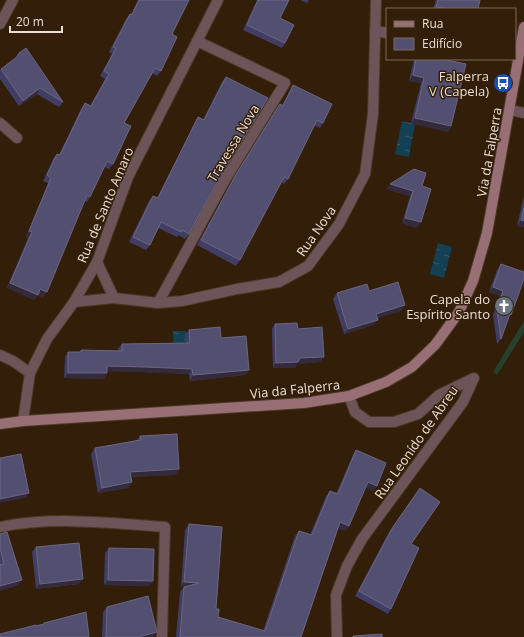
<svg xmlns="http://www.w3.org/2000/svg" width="524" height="637" viewBox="0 0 524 637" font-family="'Open Sans',sans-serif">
<defs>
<pattern id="water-ripples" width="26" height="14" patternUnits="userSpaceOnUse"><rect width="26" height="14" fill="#144054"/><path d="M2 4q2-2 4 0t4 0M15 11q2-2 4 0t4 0" fill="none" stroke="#365b6c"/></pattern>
</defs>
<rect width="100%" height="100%" fill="#321e09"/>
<polygon fill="#27402b" points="524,321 524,332 497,375 493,372"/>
<g fill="url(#water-ripples)">
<polygon points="402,121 415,124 409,157 395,154"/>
<polygon points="438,243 452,247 444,278 430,274"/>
<polygon points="173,331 186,331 187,359 174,360"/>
</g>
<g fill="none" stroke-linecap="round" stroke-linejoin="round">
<g stroke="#4c3925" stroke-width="12">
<g id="street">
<polyline points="0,24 13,0"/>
<polyline points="375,31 387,33"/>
<polyline points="510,110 524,113"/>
<polyline points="0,123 17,138"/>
<polyline points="97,262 114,298 158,303 182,301 237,289 279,282 308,266 339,224 365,174 373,114 376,0"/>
<polyline points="74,302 114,298"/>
<polyline points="158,303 226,178 285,83 197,41"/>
<polyline points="0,355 13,361 30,373 23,421"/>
<polyline points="30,373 47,339 74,302 97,262 128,177 218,0"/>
<path d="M0,527C53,516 112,523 165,527L162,637"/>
<polyline points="337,637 336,595 347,566 362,539 463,402 474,378 439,395 418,414 394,422 369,422 355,412 349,396"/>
</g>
</g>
<g stroke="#4c3925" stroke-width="12">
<polyline id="secondary" points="0,424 23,421 304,403 349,396 386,382 412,367 435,345 459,312 473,281 487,233 524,27"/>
</g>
<use href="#street" stroke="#6d5458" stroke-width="10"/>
<use href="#secondary" stroke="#976f75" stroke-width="10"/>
</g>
<g fill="#413e65">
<polygon points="138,0 189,0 172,34 161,71 157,76 152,73 124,123 113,164 109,169 105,167 90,197 87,202 85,201 43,297 38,295 34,300 7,288 28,238 26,237 48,183 43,181 53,159 57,154 59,155 81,109 85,103 90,106 105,79 100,76 112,54 109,52 126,19 130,14 131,14"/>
<polygon points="257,0 289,0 280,18 285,43 282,48 243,30"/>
<polygon points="300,0 309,0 307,3"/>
<polygon points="436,0 480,0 478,9 433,9"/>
<polygon points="19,53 63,102 59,107 37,94 19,106 0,79 0,70 1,69 15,59"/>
<polygon points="414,59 442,59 451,126 448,132 411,123 421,83 409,81"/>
<polygon points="226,77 224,170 189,234 185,239 179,235 177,237 158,228 150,245 146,250 129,242 149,201 153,196 157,198 195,123 198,117 203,120 222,82"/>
<polygon points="293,85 323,123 320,128 314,125 288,179 284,184 281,182 240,260 236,266 197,245 232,181 276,109 280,104 282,105 290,91"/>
<polygon points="422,186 417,228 402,223 410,196 386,189"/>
<polygon points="524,196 524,227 517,226"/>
<polygon points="501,264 508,320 501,339 497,344 493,315 500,296 489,292 497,270"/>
<polygon points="369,291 401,311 377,318 374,325 344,334 333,299 337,293"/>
<polygon points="275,324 298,329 320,362 297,364 295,368 273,368 272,329"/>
<polygon points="189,330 221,338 249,370 245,375 190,381 189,374 141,372 107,371 104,379 64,378 65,357 68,352 80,352 81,350 118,351 118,349 122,344 186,343 185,335"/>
<polygon points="140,436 176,475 131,477 132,482 128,488 98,493 91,454 95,448 137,440"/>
<polygon points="356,450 377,486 373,491 365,487 349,526 346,531 338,528 301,637 176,637 180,592 184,587 181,587 185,530 189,524 218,617 263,631 295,536 299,531 310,535 326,496 330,491 336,494 353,455"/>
<polygon points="420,488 411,544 391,609 388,614 355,596 389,532"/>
<polygon points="0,534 18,585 0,591"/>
<polygon points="36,547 79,584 36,589 32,552"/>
<polygon points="109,548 153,581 149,586 104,585 105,553"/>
<polygon points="107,607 153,637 102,637 103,612"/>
</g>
<g fill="#332a3b">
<polygon points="436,7 447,9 435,9"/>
<polygon points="413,75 424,78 421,83 409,81"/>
<polygon points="40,88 37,94 19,106 23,101"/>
<polygon points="415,118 451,126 448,132 411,123"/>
<polygon points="390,184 413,191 410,196 386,189"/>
<polygon points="405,218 421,222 417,228 402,223"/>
<polygon points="521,220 524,221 524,227 517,226"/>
<polygon points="29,231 32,232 28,238 26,237"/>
<polygon points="10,283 40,289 47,292 43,297 38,295 34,300 7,288"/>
<polygon points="493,287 503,291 500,296 489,292"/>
<polygon points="405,305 401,311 372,320 376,314"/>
<polygon points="378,320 374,325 344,334 348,329"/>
<polygon points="324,357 320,362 297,364 295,368 273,368 276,363 300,358"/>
<polygon points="107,366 145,367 192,369 189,374 141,372 104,371"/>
<polygon points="249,370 245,375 190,381 193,375"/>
<polygon points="68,373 107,373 104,379 64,378"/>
<polygon points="179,469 176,475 126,477 130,472"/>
<polygon points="132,482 128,488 98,493 102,488"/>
<polygon points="368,482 377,486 373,491 364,487"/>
<polygon points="29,493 26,498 0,503 0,499"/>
<polygon points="340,522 349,526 346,531 336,527"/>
<polygon points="83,579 79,584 36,589 40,584"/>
<polygon points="22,580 18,585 0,591 0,586"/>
<polygon points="108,580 153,581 149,586 104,585"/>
<polygon points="184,582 199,583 196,588 181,587"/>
<polygon points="157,632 153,637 138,637"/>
</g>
<g fill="#534f71" stroke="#6b6680">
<polygon points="139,0 189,0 172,34 177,37 161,71 155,68 124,123 131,126 113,164 107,161 90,197 87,195 47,292 40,289 38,295 10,283 32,232 29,231 51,178 47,175 57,154 60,155 85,103 91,106 109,74 104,71 116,48 113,47 130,14 132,15"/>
<polygon points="258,0 289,0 280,18 294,25 285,43 247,25"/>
<polygon points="438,0 480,0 478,9 447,9 436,7"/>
<polygon points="26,48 63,102 40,88 23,101 1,69 17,57 19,53"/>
<polygon points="416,59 442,59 466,64 451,126 415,118 424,78 413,75"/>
<polygon points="226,77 268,98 224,170 189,234 182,230 181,232 161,222 150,245 133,237 153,196 158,198 198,117 204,120"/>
<polygon points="293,85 332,104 323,123 317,120 288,179 284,177 240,260 201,240 235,176 280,104 283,106"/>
<polygon points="414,169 426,173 422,186 431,189 421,222 405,218 413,191 390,184"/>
<polygon points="524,208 524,221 521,220"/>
<polygon points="501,264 524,272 524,279 511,315 510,314 501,339 497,310 503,291 493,287"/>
<polygon points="398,282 405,305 376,314 378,320 348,329 337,293 367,284 369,291"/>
<polygon points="297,323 298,329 322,327 324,357 300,358 298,362 276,363 275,324"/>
<polygon points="220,327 221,338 246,336 249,370 193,375 192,369 145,367 107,366 107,373 68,373 68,352 81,352 81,350 122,351 122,344 190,343 189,330"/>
<polygon points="177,434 179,469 130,472 132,482 102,488 95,448 141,440 140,436"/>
<polygon points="356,450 386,463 377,486 368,482 349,526 340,522 301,637 180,637 184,587 199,583 184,582 189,524 222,527 216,609 219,609 218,617 265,631 299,531 312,535 330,491 338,494"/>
<polygon points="21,454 29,493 0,499 0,458"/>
<polygon points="420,488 440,502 411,544 419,548 391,609 359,591 393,527"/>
<polygon points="7,532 22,580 0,586 0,565 4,564 0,547 0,534"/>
<polygon points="79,543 83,579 40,584 36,547"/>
<polygon points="109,548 154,549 153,581 108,580"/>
<polygon points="148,596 157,632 138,637 106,637 107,607"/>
<polygon points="86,612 89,637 0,637 0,634 36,625 36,626 44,624 44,623"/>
<polygon points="382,634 382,637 353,637 353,636"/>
</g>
<defs>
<g id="bus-disc" transform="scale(1)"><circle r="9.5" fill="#1a4fb4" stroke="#321e09"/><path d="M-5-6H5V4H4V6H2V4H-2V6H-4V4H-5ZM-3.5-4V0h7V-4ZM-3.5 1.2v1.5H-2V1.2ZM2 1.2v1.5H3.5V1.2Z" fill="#fff"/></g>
<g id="church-disc" transform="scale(1)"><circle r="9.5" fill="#6b7280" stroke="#321e09"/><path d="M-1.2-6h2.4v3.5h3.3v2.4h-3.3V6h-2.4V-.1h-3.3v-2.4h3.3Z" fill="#fff"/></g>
</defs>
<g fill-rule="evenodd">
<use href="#bus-disc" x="503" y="83"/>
<use href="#church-disc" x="504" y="306"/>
</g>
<g text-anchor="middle" stroke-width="3" stroke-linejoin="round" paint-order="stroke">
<g font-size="13" fill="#ecded2" stroke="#321e09" text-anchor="end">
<text x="489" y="81">Falperra<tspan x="489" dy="15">V (Capela)</tspan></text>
<text x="490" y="304">Capela do<tspan x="490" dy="15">Espírito Santo</tspan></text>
</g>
<g font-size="13" fill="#ecded2" stroke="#321e09">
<text transform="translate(233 143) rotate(-59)" y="5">Travessa Nova</text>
<text transform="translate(489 152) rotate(-80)" y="5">Via da Falperra</text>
<text transform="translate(105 205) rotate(-67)" y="5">Rua de Santo Amaro</text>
<text transform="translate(316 231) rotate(-55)" y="5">Rua Nova</text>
<text transform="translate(295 389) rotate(-6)" y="5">Via da Falperra</text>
<text transform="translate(416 442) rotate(-55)" y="5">Rua Leonído de Abreu</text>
</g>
</g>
<rect x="386" y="8" width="130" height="52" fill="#321e09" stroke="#7c6b59"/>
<rect x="394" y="21" width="20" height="6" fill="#976f75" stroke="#7c6b59"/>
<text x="422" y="28" font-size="12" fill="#ecded2">Rua</text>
<rect x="394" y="38" width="20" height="12" fill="#534f71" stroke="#7c6b59"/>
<text x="422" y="48" font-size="12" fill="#ecded2">Edifício</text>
<path d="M10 26v6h52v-6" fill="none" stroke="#ecded2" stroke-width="2"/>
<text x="16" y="26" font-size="12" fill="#ecded2" stroke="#321e09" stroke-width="3" paint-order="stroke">20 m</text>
</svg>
